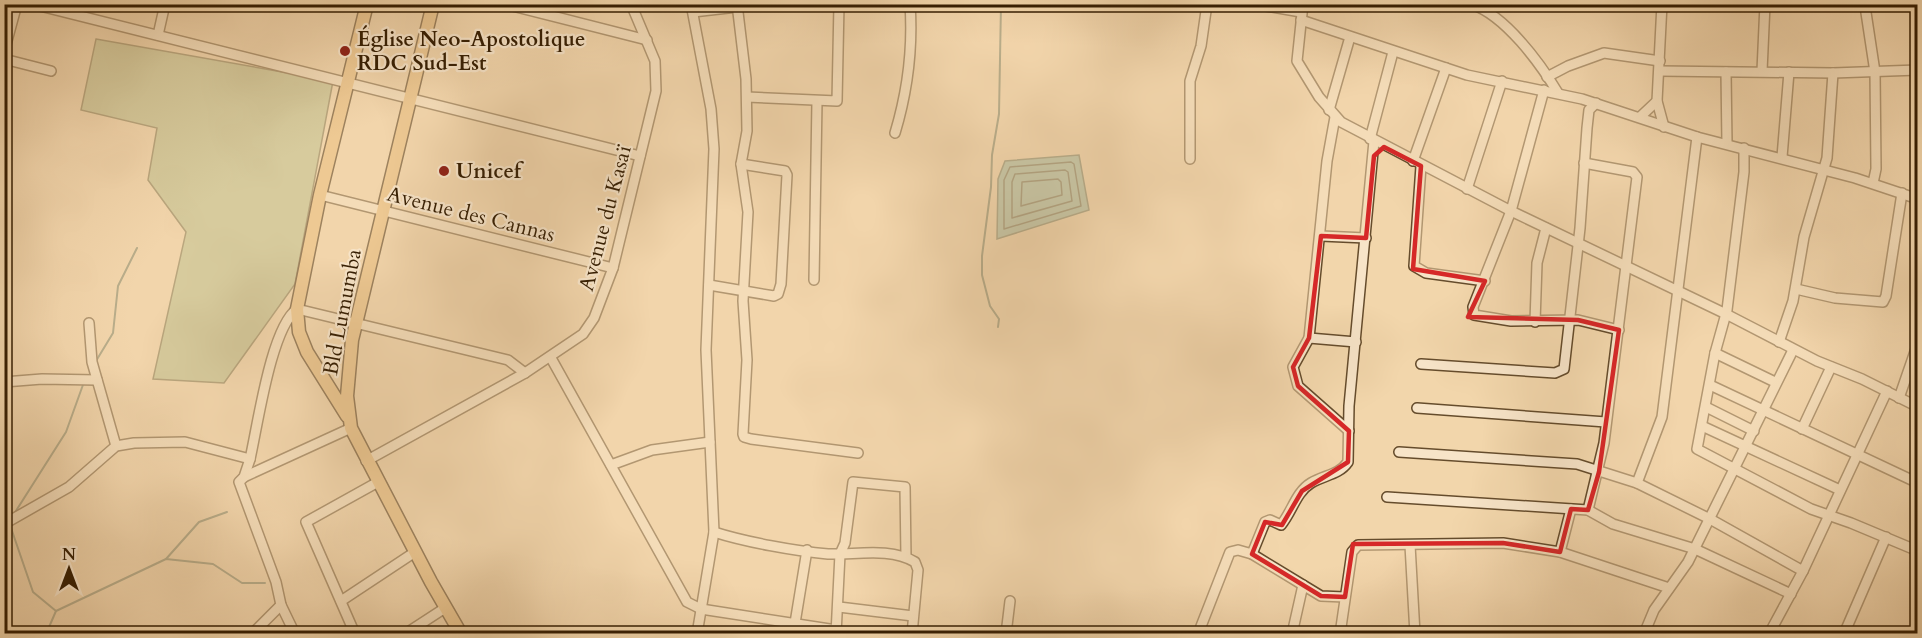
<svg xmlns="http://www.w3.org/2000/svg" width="1922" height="638" viewBox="0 0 1922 638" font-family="Cardo,serif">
<rect width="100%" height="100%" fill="#f2d6ab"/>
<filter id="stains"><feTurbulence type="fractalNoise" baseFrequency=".00333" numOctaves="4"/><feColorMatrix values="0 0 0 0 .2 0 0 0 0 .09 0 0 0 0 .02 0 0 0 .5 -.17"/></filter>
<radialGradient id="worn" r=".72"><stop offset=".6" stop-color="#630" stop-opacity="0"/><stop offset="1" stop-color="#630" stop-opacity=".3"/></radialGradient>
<polygon fill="#b5bf8d" stroke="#766e48" stroke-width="1.5" points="96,39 333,81 295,284 224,383 153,379 186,232 148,180 157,128 81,110"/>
<polygon fill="#9cbaa4" stroke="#737c63" stroke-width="1.5" points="1079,155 1089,210 997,239 998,179 1005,161"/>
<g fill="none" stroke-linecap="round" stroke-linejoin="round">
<g stroke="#696c53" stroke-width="1.5">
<polygon points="1071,162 1074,164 1081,206 1004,229 1004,180 1010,167"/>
<polygon points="1065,170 1068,172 1072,201 1012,218 1012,182 1015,174"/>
<polygon points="1058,179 1061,182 1062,195 1021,206 1022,182"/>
</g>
<g stroke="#737c63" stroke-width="2">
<polyline points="998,327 999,319 990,306 982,275 982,256 991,187 992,155 999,114 1001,4"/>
<polyline points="96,361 113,333 118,286 137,248"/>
<polyline points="14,514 66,432 84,382"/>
<polyline points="10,525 33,592 56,611"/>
<polyline points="166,559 199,522 227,512"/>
<polyline points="46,634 56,611 166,559 213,564 242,583 265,583"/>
</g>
<g stroke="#654c2c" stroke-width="12">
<g id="minor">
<polyline points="32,4 640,156"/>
<polyline points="505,4 647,40"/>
<polyline points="691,4 711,109 714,149 706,350 714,532 697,634"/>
<polyline points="737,4 746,79 747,131 741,164 748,212 743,301 747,360 743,434 744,437 751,439 858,453"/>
<polyline points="1254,4 1301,12"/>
<polyline points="1303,4 1297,61 1319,97 1341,122 1511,211 1726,314 1817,361 1862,379 1918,407"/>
<path d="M1471,4C1505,15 1540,63 1558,93"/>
<polyline points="1662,4 1657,101 1664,127"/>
<polyline points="1809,4 1873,4"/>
<polyline points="1865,6 1875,72 1876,169 1873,183"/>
<polyline points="693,12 737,7"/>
<polyline points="1301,20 1467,75 1582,99 1697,137 1855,178 1918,199"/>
<polyline points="158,35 165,4"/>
<polyline points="4,52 17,4"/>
<polyline points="4,59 51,71"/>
<polyline points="1660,71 1833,73 1918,70"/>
<polyline points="1762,71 1765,4"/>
<polyline points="1726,72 1727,144"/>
<polyline points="1547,77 1568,66 1604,53 1660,61"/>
<polyline points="1544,90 1511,211 1473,307 1474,315 1511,321 1578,320 1619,330"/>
<polyline points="747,97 837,101 839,4"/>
<polyline points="1329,110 1350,37"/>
<polyline points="1335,117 1327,161 1309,338 1293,367 1298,386 1349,431"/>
<polyline points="1640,117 1657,101"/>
<path d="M895,133C907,93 913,47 910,4"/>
<polyline points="1370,139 1393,52"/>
<polyline points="1744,148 1744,172 1727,310 1715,353 1697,449 1811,509 1851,523 1918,551"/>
<polyline points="1782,157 1789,72"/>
<polyline points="1190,159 1190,81 1201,46 1207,4"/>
<polyline points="1413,161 1446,68"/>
<polyline points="1584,163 1633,172 1637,177 1604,443 1588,510"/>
<polyline points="1421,166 1414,266 1426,273 1485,281"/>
<polyline points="1467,189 1502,81"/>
<polyline points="320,195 613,268"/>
<polyline points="1321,236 1366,238"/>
<polyline points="814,280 817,101"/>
<polyline points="709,285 774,296 778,294 781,284 787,175 785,171 741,164"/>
<polyline points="1796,289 1835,298 1883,302 1886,296 1902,193"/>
<polyline points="1535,322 1537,263 1546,228"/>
<polyline points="89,323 92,362 116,446"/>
<polyline points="1309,338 1356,342"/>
<polyline points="1779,342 1793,301 1804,237 1827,158 1833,73"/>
<polyline points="1715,353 1775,382"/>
<polyline points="551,358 687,602 701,609 836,630"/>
<polyline points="1421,364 1555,373 1564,369 1580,228 1587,128 1589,110 1596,103"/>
<polyline points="4,382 42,379 97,380"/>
<polyline points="1710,385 1918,483"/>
<polyline points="1899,398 1918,343"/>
<polyline points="1706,407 1754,431"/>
<polyline points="1417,408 1606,422"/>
<polyline points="1702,426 1840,490"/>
<polyline points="1802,429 1831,367"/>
<polyline points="1399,452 1577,464 1637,483 1710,519 1803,571"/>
<polyline points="366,461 525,373 583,334 594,318 613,268 656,91 655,61 631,4"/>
<polyline points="611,465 652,450 710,442"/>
<polyline points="244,477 351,428"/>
<polyline points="1637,483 1662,417 1697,137"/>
<polyline points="1387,497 1588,510 1613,524 1695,549 1791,594"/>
<polyline points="4,524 69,487 116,446 134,443 185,442 250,459"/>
<path d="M714,532C745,542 795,551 828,554C856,555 890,547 915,562L918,570L912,634"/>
<polyline points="1410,545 1415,634"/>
<polyline points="1560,552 1571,509"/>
<polyline points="1252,554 1321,596 1345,597"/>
<polyline points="341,601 415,552"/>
<polyline points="839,607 913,616"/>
<polyline points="795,623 807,550"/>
<polyline points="252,634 281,605"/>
<path d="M295,634L281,605L276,582L239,482L244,477L250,459C258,424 271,328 297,309L508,360L525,373"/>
<polyline points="355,634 306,522 378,482"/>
<polyline points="405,634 445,608"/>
<polyline points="836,634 840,554 845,543 853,482 905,487 906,557"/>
<polyline points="1006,634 1010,601"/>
<path d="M1198,634L1230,552L1238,550L1252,554L1265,522L1270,520L1281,525C1292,512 1296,492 1311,483C1324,475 1339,475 1348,462L1349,406L1374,141"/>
<polyline points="1292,634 1303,585"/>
<polyline points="1340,634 1352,552 1358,545 1503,543 1560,552 1669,588"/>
<polyline points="1644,634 1654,610 1688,562 1793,350"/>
<polyline points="1769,634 1803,571 1887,391"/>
<polyline points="1844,634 1886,537"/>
</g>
</g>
<g stroke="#361e02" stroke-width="15">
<g id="major">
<polyline points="433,4 352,340 347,396 351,428 431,582 461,634"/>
<polyline points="347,416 307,352 299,332 297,309 320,195 367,4"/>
</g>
</g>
<use href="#minor" stroke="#f7e4c8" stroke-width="9"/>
<use href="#major" stroke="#e9bb76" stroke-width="12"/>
</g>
<path d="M0 0H1922V638H0ZM1384,147L1421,166L1413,269L1485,281L1468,317L1578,320L1619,330L1599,472L1588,510L1571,509L1560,552L1503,543L1353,544L1345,597L1321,596L1252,554L1265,522L1282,525L1302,491L1348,462L1349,431L1298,386L1293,367L1309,338L1321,236L1366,238L1374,156Z" fill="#f2d6ab" fill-opacity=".55" fill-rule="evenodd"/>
<path fill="none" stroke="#d62828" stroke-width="4.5" stroke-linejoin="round" d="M1384,147L1421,166L1413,269L1485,281L1468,317L1578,320L1619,330L1599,472L1588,510L1571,509L1560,552L1503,543L1353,544L1345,597L1321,596L1252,554L1265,522L1282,525L1302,491L1348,462L1349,431L1298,386L1293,367L1309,338L1321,236L1366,238L1374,156Z"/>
<g fill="#8f2418" stroke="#f7e4c8" stroke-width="2">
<circle cx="345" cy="51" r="6"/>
<circle cx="444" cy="171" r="6"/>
</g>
<g text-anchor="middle" stroke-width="4.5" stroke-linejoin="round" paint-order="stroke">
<g font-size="21" font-weight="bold" fill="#361e02" stroke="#f7e4c8" text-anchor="start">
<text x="357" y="46">Église Neo-Apostolique<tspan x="357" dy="24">RDC Sud-Est</tspan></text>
<text x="456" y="178">Unicef</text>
</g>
<g font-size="21" fill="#361e02" stroke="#f7e4c8">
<text transform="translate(471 214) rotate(14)" y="7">Avenue des Cannas</text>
<text transform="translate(605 218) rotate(-75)" y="7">Avenue du Kasaï</text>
<text transform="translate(342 312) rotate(-79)" y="7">Bld Lumumba</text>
</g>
</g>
<rect width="1922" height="638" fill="none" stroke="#f2d6ab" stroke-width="24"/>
<rect x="6" y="6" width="1910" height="626" fill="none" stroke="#361e02" stroke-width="3"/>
<rect x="12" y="12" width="1898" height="614" fill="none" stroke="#361e02" stroke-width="1.5"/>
<g transform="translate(69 569)" stroke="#f7e4c8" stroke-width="4.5" paint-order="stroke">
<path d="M0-4.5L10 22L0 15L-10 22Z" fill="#361e02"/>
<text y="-9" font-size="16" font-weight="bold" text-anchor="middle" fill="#361e02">N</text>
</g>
<rect width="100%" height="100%" filter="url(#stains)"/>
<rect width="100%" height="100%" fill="url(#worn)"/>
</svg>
